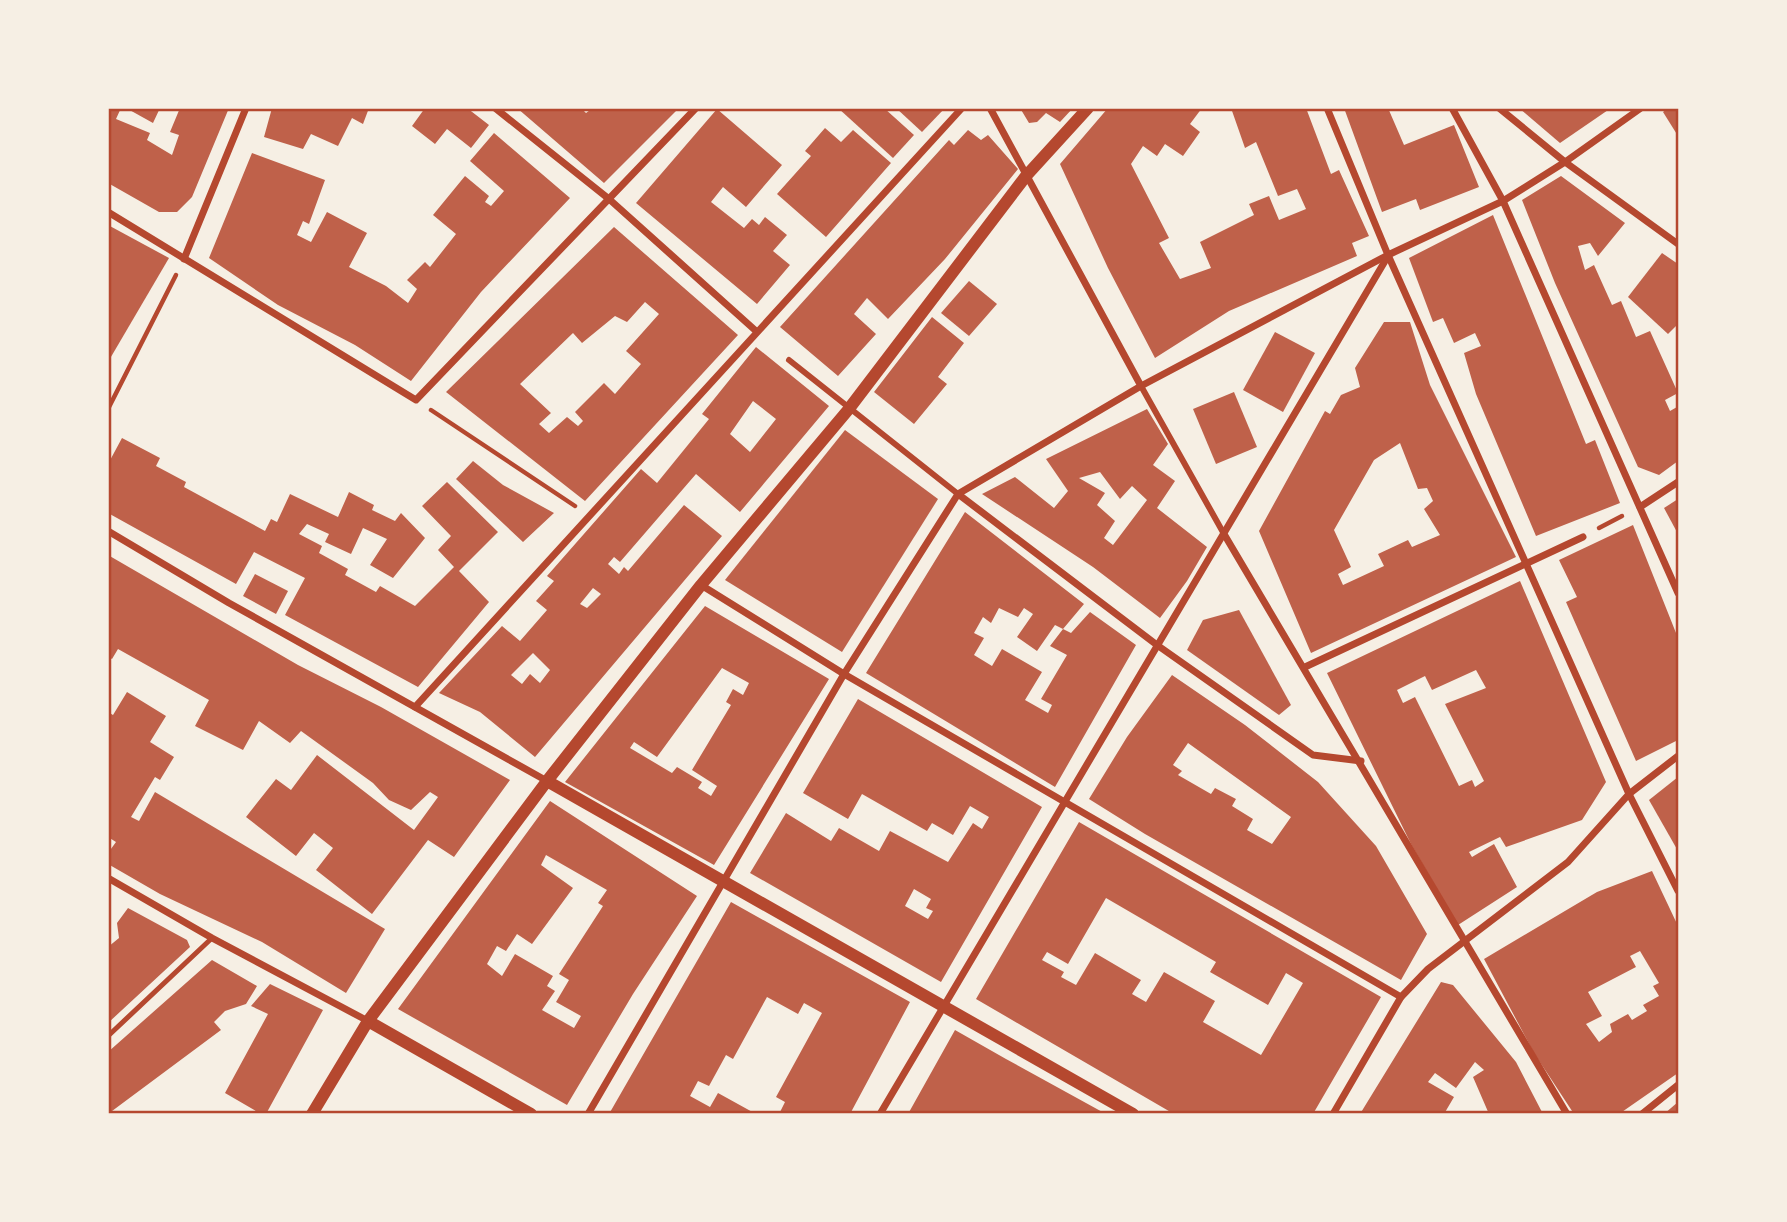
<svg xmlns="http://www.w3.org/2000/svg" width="1787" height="1222" viewBox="0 0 1787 1222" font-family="'Noto Sans',sans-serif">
<rect width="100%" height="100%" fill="#f6efe4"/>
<g fill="#bf614a" fill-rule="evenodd">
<polygon points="108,108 121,108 116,119 150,133 147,140 172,155 179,135 170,132 180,108 229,108 192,197 177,212 159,212 108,183"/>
<polygon points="126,108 160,108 153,123"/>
<polygon points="272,108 369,108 363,124 352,118 338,146 311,134 303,149 264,137"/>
<polygon points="425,108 467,108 489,125 471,148 447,129 435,144 412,126"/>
<polygon points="517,108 581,108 586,113 593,108 679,108 604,183"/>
<polygon points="838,108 884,108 914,135 893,158"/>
<polygon points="896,108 945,108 922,132"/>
<polygon points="1020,108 1073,108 1060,122 1046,113 1037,122 1029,123"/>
<polygon points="1108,108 1202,108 1190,124 1200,132 1183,156 1165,144 1157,156 1143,146 1131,164 1169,238 1159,243 1180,279 1211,268 1200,242 1254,215 1249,204 1269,196 1279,220 1306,209 1297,189 1278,196 1256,142 1245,148 1231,108 1306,108 1331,174 1339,170 1369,236 1352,243 1357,256 1229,311 1155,358 1108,268 1060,164"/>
<polygon points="1344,108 1388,108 1404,145 1454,125 1479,187 1420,210 1416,199 1382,212"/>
<polygon points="1519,108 1611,108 1560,143"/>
<polygon points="1668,108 1678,108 1678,136 1663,112"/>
<polygon points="717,109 782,165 746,207 723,187 711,202 744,228 752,219 759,225 765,217 787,235 773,251 790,265 757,304 636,203"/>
<polygon points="825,128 841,142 853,130 891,163 826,237 777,194 811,156 805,151"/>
<polygon points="968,130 981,140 988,135 1018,169 945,259 888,319 867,298 854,314 876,334 838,376 780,327 949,140 954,145"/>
<polygon points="494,133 570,198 481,292 411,381 355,345 278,305 209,258 252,153 325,180 309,224 303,221 297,235 311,242 327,212 367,233 349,267 386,286 408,303 417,289 407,280 425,262 430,267 456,234 433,215 465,176 489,196 485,202 491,206 504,191 470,161"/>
<polygon points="1561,176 1625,223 1598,256 1590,243 1578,246 1585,270 1594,265 1612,305 1621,301 1636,337 1650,331 1678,393 1665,400 1670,411 1677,407 1678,410 1678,461 1659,475 1638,467 1555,283 1522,200"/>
<polygon points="1493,215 1586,444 1595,440 1620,503 1536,536 1476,394 1464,353 1481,346 1475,333 1454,343 1443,318 1433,322 1409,258"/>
<polygon points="108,225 169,258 108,362"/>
<path d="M614,227L738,335L585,501L446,392ZM645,302L659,314L626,351L641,364L615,394L604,383L575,412L583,421L578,426L567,417L549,433L539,424L551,413L520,384L573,333L582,343L615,316L627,322Z"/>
<polygon points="1662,253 1678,264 1678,324 1668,334 1628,297"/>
<polygon points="969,281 997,304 969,336 941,313"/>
<polygon points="932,317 964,343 938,377 947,384 914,424 874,392"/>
<path d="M1384,322H1410L1430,385L1516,557L1311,653L1259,531L1325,411L1330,414L1341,395L1360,387L1355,368ZM1400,443L1418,489L1427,488L1433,501L1424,509L1440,535L1412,547L1408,540L1378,554L1384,566L1343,585L1338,574L1351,567L1334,530L1374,460Z"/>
<polygon points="1275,332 1315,353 1283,412 1243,390"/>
<path d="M756,347L829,406L740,512L696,474L620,562L614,557L608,564L619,574L624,567L628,571L684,505L722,536L535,757L480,712L439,693L502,626L520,641L547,610L536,601L554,581L547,576L641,469L657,483L709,419L702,414ZM753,401L776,419L750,452L730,434ZM593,588L601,594L587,608L580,604ZM533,653L550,670L540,683L530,674L522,684L511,675Z"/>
<polygon points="1234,392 1257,447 1216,464 1193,409"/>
<path d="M1147,409L1168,444L1153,465L1175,481L1157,508L1207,547L1187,581L1160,618L1093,567L982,494L1015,477L1054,508L1068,491L1046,459ZM1100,472L1120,499L1132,486L1147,500L1113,545L1104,538L1115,521L1097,505L1105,493L1079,478Z"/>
<polygon points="845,430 938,499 842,652 725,580"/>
<polygon points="122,438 160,458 156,466 186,482 184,487 265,531 271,519 277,522 290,494 338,517 349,492 374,505 372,510 395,521 401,513 425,538 393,578 370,565 387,539 363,528 351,554 325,542 329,534 307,524 299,534 322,546 319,553 348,569 345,575 376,592 380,586 415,606 454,567 438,550 451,536 422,506 447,482 498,532 459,571 489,602 418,687 285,615 305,578 254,552 236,584 108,513 108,464"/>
<polygon points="473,461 503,485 554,513 523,542 456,479"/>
<polygon points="1678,499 1678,534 1664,508"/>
<polygon points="965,512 1084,604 1063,629 1055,625 1037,651 1017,637 1033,614 1024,608 1018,617 999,608 991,623 983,617 974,633 984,638 974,655 992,666 1002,649 1042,672 1025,700 1048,713 1052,705 1041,699 1067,655 1050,646 1063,629 1071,633 1090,612 1136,645 1055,787 866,673"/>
<polygon points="1633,525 1678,638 1678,740 1636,761 1566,602 1577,597 1559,560"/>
<polygon points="108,555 298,665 381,707 510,780 454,857 428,840 372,914 316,870 333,848 314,833 296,856 246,817 276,779 291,790 317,755 414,830 438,797 430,792 411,810 389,800 373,783 301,731 290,743 259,721 243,750 195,726 209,700 118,649 112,659 108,657"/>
<polygon points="255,574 288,591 276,614 243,596"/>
<path d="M1520,581L1606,782L1582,820L1506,847L1500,837L1469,852L1472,857L1494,844L1517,887L1458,925L1411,844L1327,673ZM1476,670L1486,688L1445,704L1484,781L1475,787L1472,780L1459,786L1415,697L1403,703L1397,690L1425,676L1432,690Z"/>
<path d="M705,606L829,679L714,865L565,782ZM722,668L749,683L743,695L733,689L726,702L731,705L692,770L717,786L711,796L698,788L702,782L677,767L672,773L630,748L634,742L657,757Z"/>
<polygon points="1239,610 1291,705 1279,715 1187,650 1203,620"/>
<path d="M1172,675L1245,725L1318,782L1376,846L1427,934L1401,980L1145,834L1089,799L1127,737ZM1188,743L1291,817L1272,844L1247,830L1253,819L1232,806L1236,799L1215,788L1211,794L1178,775L1182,771L1173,765Z"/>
<polygon points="127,692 166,716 150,742 174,757 160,780 155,777 131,817 139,821 155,792 385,929 346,993 262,942 160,894 108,864 108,853 116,842 108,837 108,712 113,715"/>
<path d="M858,699L1042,807L941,982L750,873L786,813L831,841L839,828L879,851L890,831L948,862L973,823L982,829L989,817L970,806L953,835L932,823L927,831L862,794L848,819L803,793ZM914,889L931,899L926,908L933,911L928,919L905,906Z"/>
<polygon points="1678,777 1678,851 1649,800"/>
<path d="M550,801L697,896L633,994L567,1105L398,1009ZM546,855L607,890L598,903L603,906L559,974L569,980L556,1002L581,1016L574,1028L542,1010L555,991L547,986L553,976L515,954L502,976L487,964L497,946L506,951L517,934L532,944L573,888L541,865Z"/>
<path d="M1079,822L1381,997L1313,1114H1174L976,999ZM1106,898L1216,962L1210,972L1268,1005L1286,973L1303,983L1261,1055L1203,1022L1215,1001L1164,972L1146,1002L1132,994L1141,980L1095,953L1076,985L1061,977L1064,972L1042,960L1047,952L1068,964Z"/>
<path d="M1652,871L1678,926V1073L1619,1114H1574L1534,1053L1484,959L1597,892ZM1640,951L1659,983L1653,986L1659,996L1643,1005L1647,1011L1632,1020L1628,1014L1610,1024L1612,1032L1599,1042L1586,1024L1602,1016L1588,992L1636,967L1630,956Z"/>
<polygon points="731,902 910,1002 850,1114 779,1114 785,1102 776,1097 822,1013 804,1003 798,1014 767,997 733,1059 726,1055 709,1086 698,1081 690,1096 710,1107 718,1093 756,1114 609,1114"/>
<polygon points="128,908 187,940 190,947 108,1023 108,947 119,938 117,923"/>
<polygon points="212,960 257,986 246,1004 225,1011 214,1022 221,1030 108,1114 108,1052"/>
<polygon points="1441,982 1453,985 1516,1062 1543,1114 1489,1114 1473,1077 1484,1070 1475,1062 1456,1088 1435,1073 1428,1082 1454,1097 1444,1114 1360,1114"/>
<polygon points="270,984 323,1010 266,1114 261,1114 225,1093 268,1014 251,1006"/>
<polygon points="955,1030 1006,1059 1106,1114 908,1114"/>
<polygon points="1678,1102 1678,1114 1664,1114"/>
</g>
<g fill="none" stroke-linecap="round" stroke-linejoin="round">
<g stroke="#b5482f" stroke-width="4.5">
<polyline points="108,409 176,275"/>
<polyline points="431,410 575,506"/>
<polyline points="1599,528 1622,516"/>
</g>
<polyline stroke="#b5482f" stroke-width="5" points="108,1036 212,938"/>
<g stroke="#b5482f" stroke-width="6">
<polyline points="789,360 958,494"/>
<polyline points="1141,386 1224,534"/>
</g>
<g stroke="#b5482f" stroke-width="7">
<polyline points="495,108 609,199 756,331"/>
<polyline points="990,108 1141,386"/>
<polyline points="1327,108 1388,255 1629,794 1678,891"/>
<polyline points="1452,108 1503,201 1678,593"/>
<polyline points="1499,108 1565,162 1678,244"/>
<polyline points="108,212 416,400 696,108"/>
<polyline points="184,259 246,108"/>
<polyline points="958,494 1157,645 1313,755 1361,761"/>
<polyline points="1640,507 1678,482"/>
<polyline points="108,531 229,603 547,781"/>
<polyline points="1224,534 1567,1114"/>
<polyline points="701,585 844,674 1401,997"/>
<polyline points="1305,667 1583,537"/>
<polyline points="415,707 962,108"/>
<polyline points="108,878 212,938 368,1021"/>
<polyline points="588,1114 844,674 958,494 1141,386 1388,255 1503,201 1565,162 1641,108"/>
<polyline points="880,1114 1388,256"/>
<polyline points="1333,1114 1401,997 1428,969 1568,862 1629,794 1678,756"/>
<polyline points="1642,1114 1678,1085"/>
</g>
<g stroke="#b5482f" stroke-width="12">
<polyline points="547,781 1133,1114"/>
<polyline points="368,1021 531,1114"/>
<polyline points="312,1114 368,1021 547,781 701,585 848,410 1026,176 1088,108"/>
</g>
</g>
<rect width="1787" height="1222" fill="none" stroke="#f6efe4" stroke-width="220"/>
<rect x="110" y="110" width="1567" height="1002" fill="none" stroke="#b5482f" stroke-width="2.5"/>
</svg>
